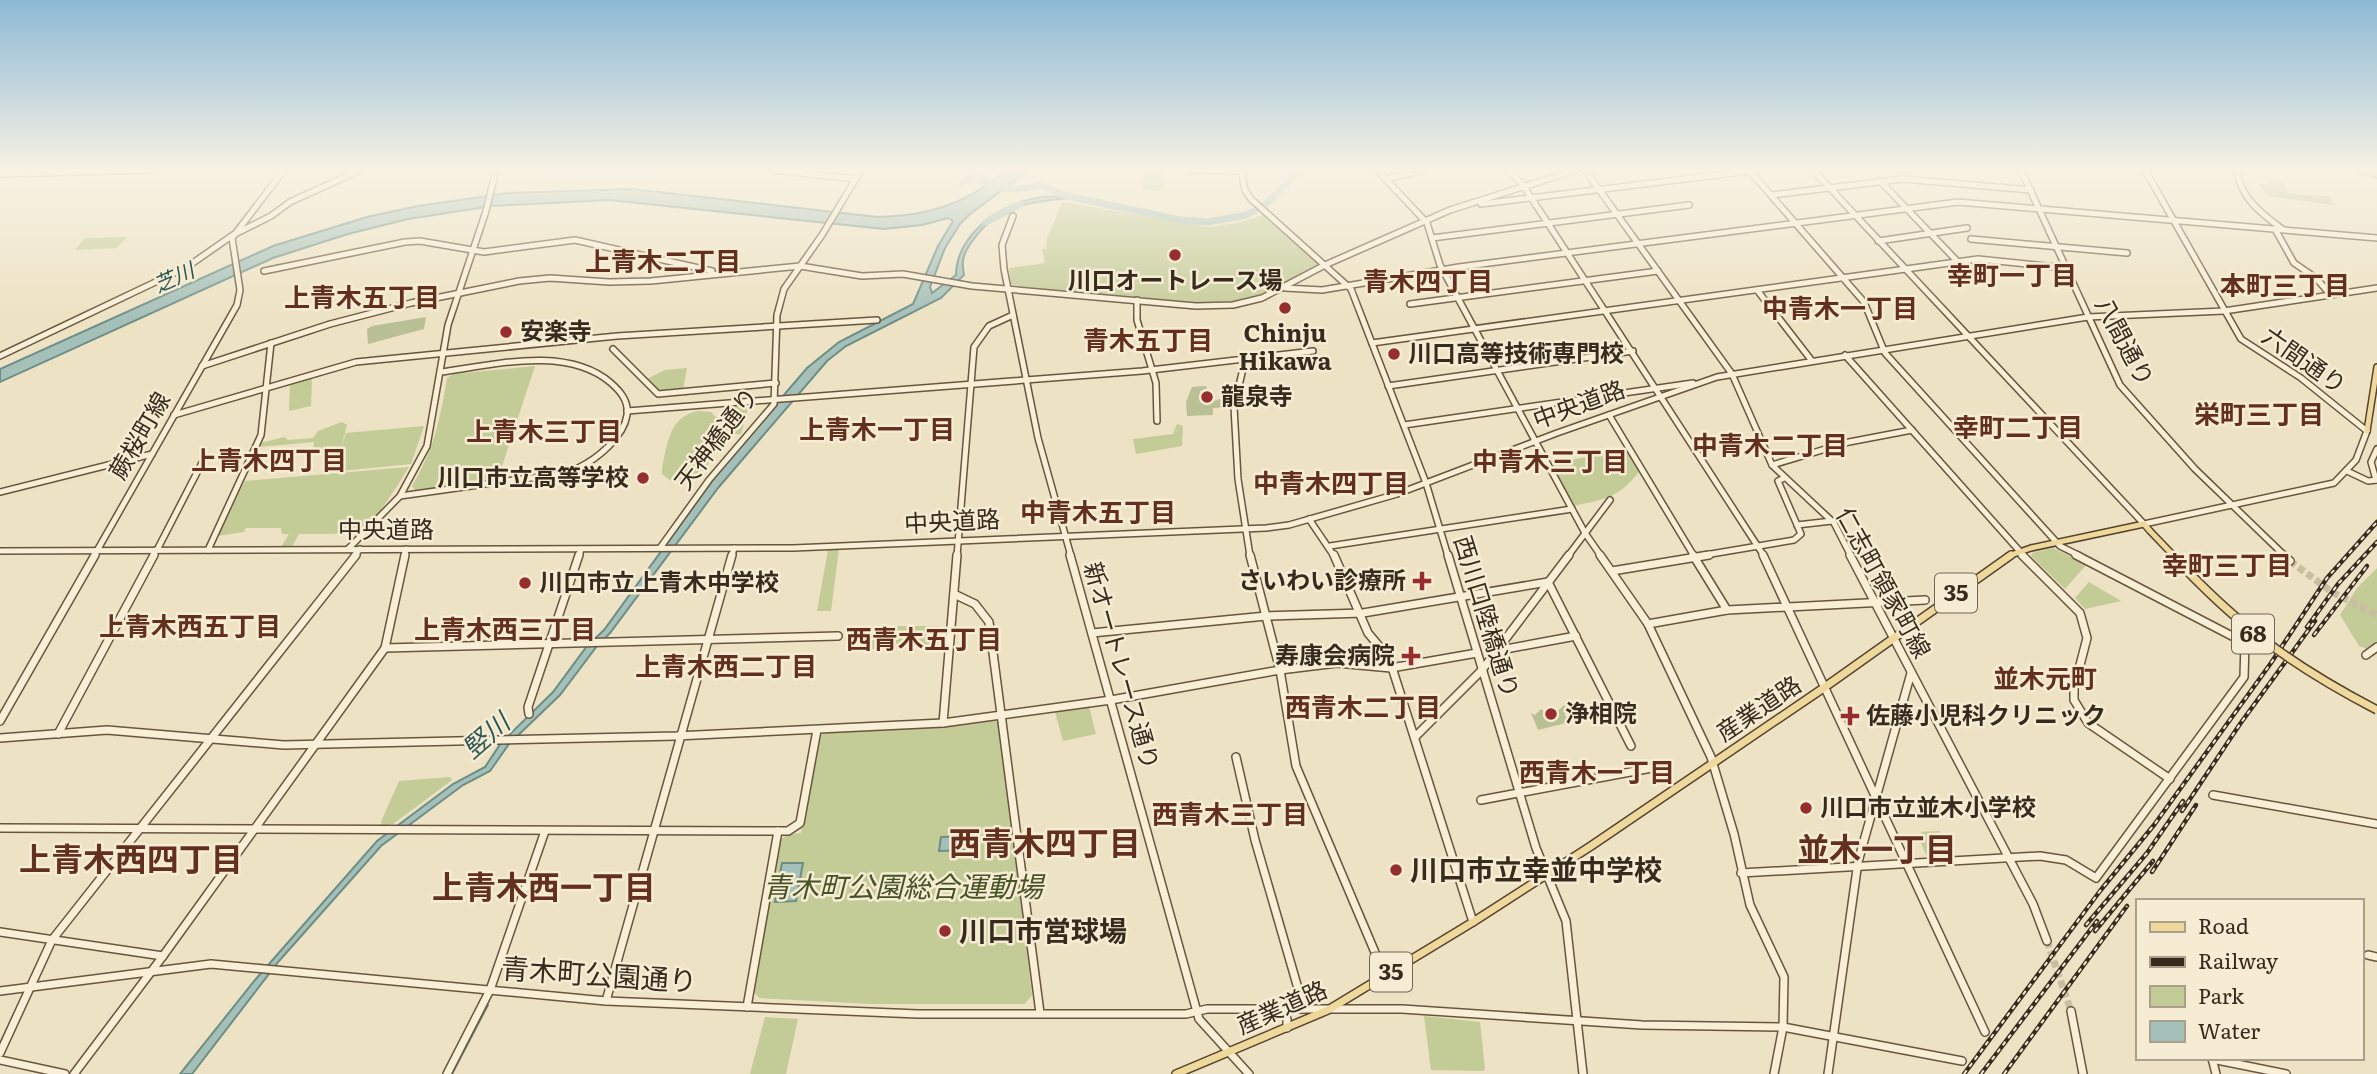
<svg xmlns="http://www.w3.org/2000/svg" width="2377" height="1074" viewBox="0 0 2377 1074" font-family="Literata,'Noto Sans JP',serif">
<rect width="100%" height="100%" fill="#ede2c3"/>
<g fill="#c3cb97">
<polygon points="1144,170 1164,170 1163,191 1142,190"/>
<polygon points="1062,202 1208,227 1237,223 1263,215 1319,265 1260,295 1225,303 1186,303 1022,287 1011,284 1009,268 1045,263 1042,249 1046,249 1047,239"/>
<polygon points="127,237 117,248 75,250 85,238"/>
<path d="M535,366L497,481L415,490L412,486C434,449 440,420 447,378L453,374Z"/>
<polygon points="687,368 683,390 659,393 647,379 665,370"/>
<polygon points="312,377 311,406 289,411 290,382"/>
<polygon points="749,405 741,434 720,435 726,407"/>
<path d="M698,411L711,412L718,419C719,449 707,487 671,481L662,474V468C668,442 669,417 698,411Z"/>
<polygon points="342,422 347,425 341,449 346,433 424,426 411,464 341,471 344,459 340,452 317,455 319,448 313,448 314,442 259,447 260,443 284,437 288,440 313,438 318,431"/>
<polygon points="1177,424 1183,426 1182,446 1136,454 1133,439 1173,434"/>
<path d="M1625,449L1640,471C1618,498 1606,499 1573,506L1552,464Z"/>
<path d="M409,467C400,481 376,523 361,529C349,535 314,534 299,534L292,547H281L289,534H282L281,528H246L244,532L217,536L245,481Z"/>
<polygon points="2053,548 2087,564 2065,589 2031,556 2032,553"/>
<polygon points="839,549 831,611 817,611 828,550"/>
<polygon points="2377,568 2377,643 2367,649 2359,646 2340,615 2357,588"/>
<polygon points="2089,582 2121,601 2085,609 2075,598"/>
<polygon points="892,626 889,649 864,649 868,627"/>
<polygon points="897,626 940,626 938,646 894,648"/>
<polygon points="1089,706 1096,734 1063,741 1055,712"/>
<polygon points="992,719 999,723 1032,995 1025,1004 870,1004 759,998 753,991 780,840 788,834 801,833 816,739 827,731"/>
<polygon points="450,777 452,780 393,824 383,826 381,822 399,781"/>
<polygon points="1939,831 1952,858 1928,859 1918,837 1923,836 1921,832"/>
<polygon points="1424,1016 1480,1022 1485,1069 1483,1071 1431,1070"/>
<polygon points="765,1017 798,1019 786,1074 750,1074"/>
</g>
<g fill="#b9c096">
<polygon points="2265,179 2282,181 2288,194 2329,196 2334,205 2268,196 2257,183 2267,185"/>
<polygon points="426,317 424,329 368,344 367,329 372,326"/>
<polygon points="1206,386 1207,391 1200,391 1203,404 1224,398 1225,403 1231,403 1231,407 1213,408 1213,415 1187,416 1186,402 1192,387"/>
<polygon points="1564,705 1569,709 1564,715 1571,720 1570,722 1538,730 1531,713 1535,715 1541,709 1552,717"/>
</g>
<g fill="#a5c0b9" stroke="#6c8e87" stroke-width="2">
<path d="M1006,170H1029L969,215L960,224L945,248L930,287L932,293L956,275C956,226 1023,188 1068,198C1027,203 999,204 973,240C963,254 961,260 964,275L941,298L846,346L827,361L718,488L610,633L597,646L560,695L509,744L490,771L463,785L381,846L279,961L192,1074H180L255,980L377,841L453,784L485,767L501,743L553,692L587,646L604,630L723,466L807,368L839,342L913,304L938,246L953,221L948,218L922,225L884,229L609,200L492,206L408,219L348,234L273,258L0,382V369L273,246L367,217L418,206L508,193L632,189L877,217C928,216 967,204 1006,170Z"/>
<polygon points="973,836 971,850 939,851 941,837"/>
<polygon points="782,863 803,863 796,901 775,902"/>
</g>
<g fill="none" stroke-linecap="round" stroke-linejoin="round">
<polyline stroke="#6c8e87" stroke-width="2" points="452,1074 488,1005"/>
<g stroke="#a5c0b9" stroke-width="7">
<polyline points="963,183 975,176 994,187"/>
<polyline points="997,187 1018,189 1040,185 1067,196 1180,220 1208,222 1246,215 1265,205 1299,170"/>
<polyline points="986,222 1021,204"/>
</g>
<g stroke="#c9bda2" stroke-width="7" stroke-dasharray="7 3.5" stroke-linecap="butt">
<polyline points="2290,561 2332,592 2377,615"/>
<polyline points="2047,941 2071,1011"/>
</g>
<g stroke="#69553e" stroke-width="8">
<g id="secondary-far1">
<polyline points="773,170 856,179"/>
<polyline points="1192,170 1241,171"/>
<polyline points="1241,170 1245,190 1251,199 1351,289 1426,483 1448,556"/>
<polyline points="1377,170 1427,223 1440,265 1585,533 1601,556"/>
<polyline points="1508,170 1523,185 1764,556"/>
<polyline points="1585,170 1732,374 1772,465 1834,523 1851,556"/>
<polyline points="1749,170 1864,302 1885,353 2060,546 2080,556"/>
<polyline points="1813,170 2144,524 2334,483 2356,460 2367,431"/>
<polyline points="2021,170 2120,385 2195,469 2285,556"/>
<polyline points="2145,170 2241,339 2301,378 2367,431"/>
<path d="M2237,170C2240,198 2261,213 2282,229"/>
<polyline points="0,174 156,170"/>
<polyline points="1386,179 1423,170"/>
<polyline points="1880,181 1958,262"/>
<polyline points="1771,195 1903,179 2031,190"/>
<polyline points="1481,204 1750,171"/>
<polyline points="1013,216 1002,245 1004,269 1038,438 1071,556"/>
<polyline points="2275,229 2294,263 2316,278 2330,294"/>
<polyline points="1432,238 1689,205"/>
<polyline points="1971,239 2127,253"/>
<polyline points="1878,241 1967,228"/>
<polyline points="264,271 405,242 420,241 484,252 575,240 712,271"/>
<polyline points="1285,288 1322,290 1459,267 1958,202 2377,238"/>
<polyline points="1757,290 1812,361"/>
<polyline points="1137,300 1137,320 1156,383 1157,421"/>
<polyline points="1410,304 1658,271"/>
<polyline points="1372,343 1978,259 2066,268"/>
<polyline points="613,349 658,394 776,383"/>
<polyline points="1845,355 2024,556"/>
<polyline points="0,356 187,267 233,235 271,216 290,202 360,170"/>
<polyline points="1245,360 1234,407 1238,479 1250,556"/>
<polyline points="202,366 330,324 411,303 519,281 550,278 609,282 651,281 800,266 862,276 903,274 972,286 1196,306 1233,305 1262,298 1325,265 1450,210 1576,170"/>
<polyline points="1388,386 1633,351"/>
<polyline points="627,411 1142,371 1313,351"/>
<polyline points="174,415 356,362 617,336 877,320"/>
<polyline points="1609,415 1694,556"/>
<polyline points="1404,425 1693,383"/>
<polyline points="1772,465 1849,442 1912,430"/>
<polyline points="2347,471 2368,481 2377,480"/>
<polyline points="2376,480 2371,462 2377,449"/>
<polyline points="0,492 152,454"/>
<path d="M400,496C440,490 481,485 521,479C540,477 562,477 578,468C597,459 624,437 627,415C629,401 620,391 611,383C567,345 493,365 441,372"/>
<polyline points="1309,519 1334,556"/>
<polyline points="1797,525 1832,521"/>
<polyline points="1330,546 1572,509"/>
<polyline points="660,548 709,480 774,404 777,315 784,289 822,235 861,170"/>
<polyline points="348,549 400,496 427,446 448,325 486,211 496,170"/>
<polyline points="157,550 204,459"/>
<polyline points="208,550 261,435 271,343"/>
<polyline points="0,551 793,548 1266,528 1289,525 1397,494 1557,433 1717,377 2088,317 2224,311 2377,288"/>
<polyline points="94,556 237,305 240,290 232,238 284,170"/>
<polyline points="153,556 156,550"/>
<polyline points="354,556 360,549"/>
<polyline points="404,556 406,549"/>
<polyline points="579,556 581,549"/>
<polyline points="732,556 734,548"/>
<polyline points="957,556 974,347 989,326 1013,315"/>
<polyline points="1568,556 1610,500"/>
<polyline points="1699,556 1794,540 1801,534 1778,481 1784,478"/>
</g>
</g>
<g stroke="#69553e" stroke-width="10">
<g id="secondary">
<polyline points="1070,555 1199,1019 1249,1074"/>
<polyline points="1250,555 1280,670 1296,766 1385,976"/>
<polyline points="1334,555 1368,633 1389,658 1473,922"/>
<polyline points="1448,555 1536,848 1566,921 1583,1074"/>
<polyline points="1600,555 1648,624 1711,757 1734,834 1750,905 1784,977 1783,1027 1774,1074"/>
<polyline points="1693,555 1727,610"/>
<polyline points="1763,555 1985,1032"/>
<polyline points="1850,555 2033,904 2047,941"/>
<polyline points="2022,555 2080,613 2087,638 2074,688 2074,700 2088,723 2170,779"/>
<polyline points="2076,555 2255,648"/>
<polyline points="2283,555 2290,561"/>
<polyline points="1612,571 1709,555"/>
<polyline points="954,594 975,604 989,622 1040,1013"/>
<polyline points="1648,624 1727,610 1925,600"/>
<polyline points="1092,633 1266,616 1363,613 1548,582 1631,746"/>
<polyline points="385,648 838,636"/>
<polyline points="1495,651 1576,636"/>
<polyline points="2366,655 2377,647"/>
<polyline points="529,714 528,707 579,555"/>
<polyline points="0,721 95,555"/>
<polyline points="943,723 957,555"/>
<polyline points="58,734 154,555"/>
<polyline points="1415,737 1482,670 1569,555"/>
<polyline points="0,738 107,730 284,745 676,736 943,723 1111,700 1280,670 1337,663 1391,668 1477,653"/>
<polyline points="1236,757 1255,840 1304,1009"/>
<polyline points="2213,795 2377,824"/>
<polyline points="1481,800 1657,767"/>
<polyline points="0,828 788,831 800,823 817,730"/>
<polyline points="1741,873 2040,856 2066,860 2096,878 2244,677 2245,643"/>
<polyline points="0,932 163,956"/>
<polyline points="2368,955 2377,957"/>
<polyline points="0,991 211,964 606,1001 918,1014 1186,1014 1207,1009 1402,1009 1642,1025 1783,1027 1962,1061"/>
<polyline points="606,1001 732,555"/>
<polyline points="747,1007 778,831"/>
<polyline points="1280,1009 1287,1019 1287,1028"/>
<polyline points="2071,1011 2083,1074"/>
<polyline points="0,1053 52,940 356,555"/>
<polyline points="2212,1058 2216,1074"/>
<polyline points="2212,1059 2286,1074"/>
<polyline points="0,1060 65,1074"/>
<polyline points="74,1074 163,956 385,648 405,555"/>
<polyline points="447,1074 490,990 545,831"/>
<polyline points="1828,1074 1858,862 1911,673"/>
</g>
</g>
<g stroke="#55422f" stroke-width="8">
<g id="primary-far1">
<polyline points="2367,431 2377,367"/>
<polyline points="2008,556 2031,548 2144,524 2150,531"/>
</g>
</g>
<g stroke="#55422f" stroke-width="10">
<polyline id="primary" points="1176,1074 1328,1010 1473,922 1591,846 1825,687 2011,555"/>
</g>
<g stroke="#55422f" stroke-width="10">
<polyline id="highway" points="2362,170 2377,174"/>
</g>
<use href="#secondary-far1" stroke="#f8efd6" stroke-width="5"/>
<use href="#secondary" stroke="#f8efd6" stroke-width="7"/>
<use href="#primary-far1" stroke="#efd89c" stroke-width="5"/>
<use href="#primary" stroke="#efd89c" stroke-width="7"/>
<use href="#highway" stroke="#dba556" stroke-width="7"/>
<g stroke="#372b1e" stroke-width="4.5">
<g id="rail">
<polyline points="2307,627 2338,584 2377,542"/>
<polyline points="2314,635 2367,566"/>
<polyline points="2182,811 2240,724 2315,621"/>
<polyline points="2152,872 2196,805"/>
<polyline points="2086,925 2147,853 2183,801"/>
<polyline points="2095,931 2153,861"/>
<polyline points="1964,1074 2100,891 2154,825 2271,663 2327,578 2377,522"/>
<polyline points="1981,1074 2097,921"/>
<polyline points="2004,1074 2127,906"/>
</g>
</g>
<use href="#rail" stroke="#f5ecd3" stroke-width="2" stroke-dasharray="4.5" stroke-linecap="butt"/>
<g stroke="#55422f" stroke-width="8" stroke-linecap="butt">
<polyline id="primary-bridge-far1" points="2150,531 2174,556"/>
</g>
<g stroke="#55422f" stroke-width="10" stroke-linecap="butt">
<path id="primary-bridge" d="M2172,555C2238,626 2291,665 2377,710"/>
</g>
<use href="#primary-bridge-far1" stroke="#efd89c" stroke-width="5"/>
<use href="#primary-bridge" stroke="#efd89c" stroke-width="7"/>
</g>
<linearGradient id="sky" x2="0" y2="1"><stop stop-color="#8db9d5"/><stop offset="0.53" stop-color="#f7f2e4"/><stop offset="1" stop-color="#f7f2e4" stop-opacity="0"/></linearGradient>
<rect width="2377" height="320" fill="url(#sky)"/>
<g fill="#952e2c" stroke="#f5ecd3" stroke-width="2.5">
<circle cx="1175" cy="255" r="7"/>
<circle cx="1285" cy="308" r="7"/>
<circle cx="506" cy="332" r="7"/>
<circle cx="1394" cy="354" r="7"/>
<circle cx="1207" cy="397" r="7"/>
<circle cx="643" cy="478" r="7"/>
<path d="M1418.5 570.5h7v7h7v7h-7v7h-7v-7h-7v-7h7z"/>
<circle cx="525" cy="583" r="7"/>
<path d="M1407.5 645.5h7v7h7v7h-7v7h-7v-7h-7v-7h7z"/>
<circle cx="1551" cy="714" r="7"/>
<path d="M1846.5 705.5h7v7h7v7h-7v7h-7v-7h-7v-7h7z"/>
<circle cx="1806" cy="808" r="7"/>
<circle cx="1396" cy="870" r="7"/>
<circle cx="945" cy="931" r="7"/>
</g>
<g text-anchor="middle" stroke-width="5" stroke-linejoin="round" paint-order="stroke">
<g font-size="21" font-style="italic" fill="#2e5755" stroke="#f5ecd3">
<text transform="translate(174 278) rotate(-24)" y="7">芝川</text>
</g>
<g fill="#f5ecd3" stroke="#706554" stroke-width="2">
<rect x="1935" y="573.5" width="42" height="39" rx="5"/>
<rect x="2232" y="614.5" width="42" height="39" rx="5"/>
<rect x="1370" y="952.5" width="42" height="39" rx="5"/>
</g>
<g font-size="23" font-weight="bold" fill="#372b1e">
<text x="1956" y="601">35</text>
<text x="2253" y="642">68</text>
<text x="1391" y="980">35</text>
</g>
<g font-size="24" font-weight="bold" fill="#372b1e" stroke="#f5ecd3" text-anchor="start">
<text x="1175" y="289" text-anchor="middle">川口オートレース場</text>
<text x="520" y="340">安楽寺</text>
<text x="1285" y="342" text-anchor="middle">Chinju<tspan x="1285" dy="28">Hikawa</tspan></text>
<text x="1408" y="362">川口高等技術専門校</text>
<text x="1221" y="405">龍泉寺</text>
<text x="629" y="486" text-anchor="end">川口市立高等学校</text>
<text x="1406" y="589" text-anchor="end">さいわい診療所</text>
<text x="539" y="591">川口市立上青木中学校</text>
<text x="1395" y="664" text-anchor="end">寿康会病院</text>
<text x="1565" y="722">浄相院</text>
<text x="1866" y="724">佐藤小児科クリニック</text>
<text x="1820" y="816">川口市立並木小学校</text>
</g>
<g font-size="24" fill="#372b1e" stroke="#f5ecd3">
<text transform="translate(2124 342) rotate(62)" y="8">八間通り</text>
<text transform="translate(2304 361) rotate(35)" y="8">六間通り</text>
<text transform="translate(1579 405) rotate(-20)" y="8">中央道路</text>
<text transform="translate(140 436) rotate(-60)" y="8">蕨桜町線</text>
<text transform="translate(717 439) rotate(-53)" y="8">天神橋通り</text>
<text transform="translate(952 522) rotate(-3)" y="8">中央道路</text>
<text x="386" y="538">中央道路</text>
<text transform="translate(1883 583) rotate(61)" y="8">仁志町領家町線</text>
<text transform="translate(1486 617) rotate(73)" y="8">西川口陸橋通り</text>
<text transform="translate(1121 666) rotate(74)" y="8">新オートレース通り</text>
<text transform="translate(1759 709) rotate(-34)" y="8">産業道路</text>
<text transform="translate(1282 1008) rotate(-24)" y="8">産業道路</text>
</g>
<g font-size="26" font-weight="bold" fill="#632f1f" stroke="#f5ecd3">
<text x="663" y="271">上青木二丁目</text>
<text x="2012" y="285">幸町一丁目</text>
<text x="1428" y="291">青木四丁目</text>
<text x="2285" y="295">本町三丁目</text>
<text x="362" y="307">上青木五丁目</text>
<text x="1840" y="318">中青木一丁目</text>
<text x="1148" y="350">青木五丁目</text>
<text x="2259" y="424">栄町三丁目</text>
<text x="2018" y="437">幸町二丁目</text>
<text x="877" y="439">上青木一丁目</text>
<text x="544" y="441">上青木三丁目</text>
<text x="1770" y="455">中青木二丁目</text>
<text x="269" y="470">上青木四丁目</text>
<text x="1550" y="471">中青木三丁目</text>
<text x="1331" y="493">中青木四丁目</text>
<text x="1098" y="522">中青木五丁目</text>
<text x="2227" y="575">幸町三丁目</text>
<text x="190" y="636">上青木西五丁目</text>
<text x="505" y="639">上青木西三丁目</text>
<text x="924" y="649">西青木五丁目</text>
<text x="726" y="676">上青木西二丁目</text>
<text x="2045" y="688">並木元町</text>
<text x="1363" y="717">西青木二丁目</text>
<text x="1597" y="782">西青木一丁目</text>
<text x="1230" y="824">西青木三丁目</text>
</g>
<g font-size="26" font-style="italic" fill="#2e5755" stroke="#f5ecd3">
<text transform="translate(486 736) rotate(-41)" y="9">竪川</text>
</g>
<g font-size="28" font-weight="bold" fill="#372b1e" stroke="#f5ecd3" text-anchor="start">
<text x="1410" y="880">川口市立幸並中学校</text>
<text x="959" y="941">川口市営球場</text>
</g>
<g font-size="28" font-style="italic" fill="#465325" stroke="#f5ecd3">
<text x="903" y="897">青木町公園総合運動場</text>
</g>
<g font-size="28" fill="#372b1e" stroke="#f5ecd3">
<text transform="translate(599 975) rotate(4)" y="10">青木町公園通り</text>
</g>
<g font-size="32" font-weight="bold" fill="#632f1f" stroke="#f5ecd3">
<text x="1045" y="855">西青木四丁目</text>
<text x="1877" y="861">並木一丁目</text>
<text x="131" y="871">上青木西四丁目</text>
<text x="544" y="899">上青木西一丁目</text>
</g>
</g>
<rect x="2136" y="899" width="228" height="161" fill="#f5ecd3" stroke="#a99f8b" stroke-width="2"/>
<rect x="2150" y="922" width="35" height="10" fill="#efd89c" stroke="#a99f8b" stroke-width="2"/>
<text x="2198" y="934" font-size="21" fill="#372b1e">Road</text>
<rect x="2150" y="957" width="35" height="10" fill="#372b1e" stroke="#a99f8b" stroke-width="2"/>
<text x="2198" y="969" font-size="21" fill="#372b1e">Railway</text>
<rect x="2150" y="986" width="35" height="21" fill="#c3cb97" stroke="#a99f8b" stroke-width="2"/>
<text x="2198" y="1004" font-size="21" fill="#372b1e">Park</text>
<rect x="2150" y="1021" width="35" height="21" fill="#a5c0b9" stroke="#a99f8b" stroke-width="2"/>
<text x="2198" y="1039" font-size="21" fill="#372b1e">Water</text>
</svg>
